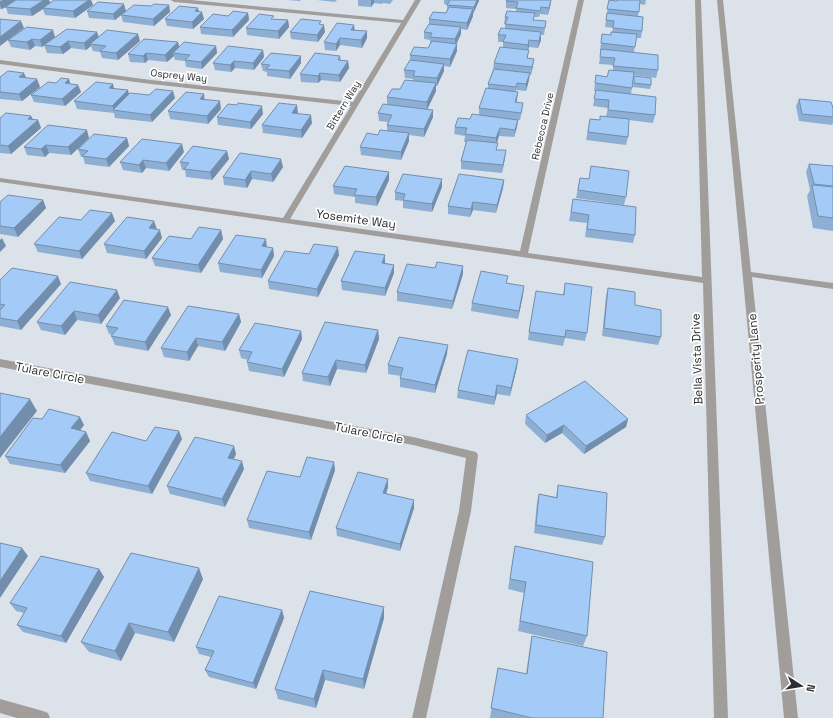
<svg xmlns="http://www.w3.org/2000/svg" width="833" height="718" viewBox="0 0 833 718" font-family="'Space Grotesk',sans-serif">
<rect width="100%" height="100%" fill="#dce2ea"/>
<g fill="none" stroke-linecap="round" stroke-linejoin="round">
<g fill="#a19d9b" fill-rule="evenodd">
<polygon points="171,0 191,0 403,20 415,0 421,0 290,219 520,251 578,0 584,0 528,253 702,277 695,0 701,0 728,718 714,718 703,283 0,182 0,178 283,218 351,106 151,84 0,64 0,60 151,80 353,102 401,23 174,2"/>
<polygon points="717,0 723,0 751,272 833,283 833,289 752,277 798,718 784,718"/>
<polygon points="0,359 413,437 476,452 478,455 471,511 426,718 412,718 459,511 466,458 413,445 0,367"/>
<polygon points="0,699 43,711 48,713 50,718 17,718 0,713"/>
</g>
</g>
<g fill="#8dafd4">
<polygon points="0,0 49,0 50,3 54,0 91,0 93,5 75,18 45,15 43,9 32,16 8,14 6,7 2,9 0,9"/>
<polygon points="287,0 301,0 300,1"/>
<polygon points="317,0 337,0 335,2"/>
<polygon points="358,0 393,0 390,4 383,3 382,4 374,3 371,7 358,6"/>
<polygon points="444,0 479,0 473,14 473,16 467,30 461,29 461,34 456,44 457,51 450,67 444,66 444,71 437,86 436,86 436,91 427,109 433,117 424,137 409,135 409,141 401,160 361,155 360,147 378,135 387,131 387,125 388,122 379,121 378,113 387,104 387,97 413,81 413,79 405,78 404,70 410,60 410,55 428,48 430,44 430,40 424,39 424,32 429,24 429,19 446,13 447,10 447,5 444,4"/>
<polygon points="551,0 550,7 548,15 540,14 539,17 534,17 534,20 545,28 544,35 541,35 541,40 538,48 529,47 528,50 528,58 533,66 531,75 529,74 529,80 526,91 516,90 516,92 517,100 516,103 523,103 522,111 520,120 518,120 517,127 514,137 499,136 496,143 497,150 505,158 502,173 461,169 461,161 466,142 464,142 465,136 454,134 455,127 479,115 479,108 488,89 488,84 493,70 494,63 503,47 503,42 498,42 498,35 505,29 505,24 504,24 505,17 516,12 516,9 506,8 506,1"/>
<polygon points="609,0 616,1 617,0 646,0 645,5 640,4 638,16 642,31 641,38 636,38 634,52 658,70 656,78 633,75 632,88 631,94 655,115 653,123 629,120 628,137 626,145 586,140 590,119 600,120 606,116 608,108 593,106 596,91 594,91 596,75 607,77 613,70 613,65 599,64 601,51 600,51 602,34 611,35 612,32 613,28 605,27"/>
<polygon points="169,5 170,12 154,26 123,22 121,15 151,6"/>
<polygon points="198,8 199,12 204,19 193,29 167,26 165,19"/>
<polygon points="87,11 126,11 115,20 89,18"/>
<polygon points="248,13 249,20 233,37 201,34 200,27 228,16"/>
<polygon points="274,19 288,20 289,27 279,39 247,35 246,28"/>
<polygon points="355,30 367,38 362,48 340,45 336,51 325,50 324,42"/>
<polygon points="97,32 99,37 140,41 118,60 102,58 100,52 93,51 91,46 86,50 71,48 63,54 47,53 44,45"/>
<polygon points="290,32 325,32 318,42 291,39"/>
<polygon points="55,37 42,47 35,46 30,50 11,47 8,40"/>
<polygon points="178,42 179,47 216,46 217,53 202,69 186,67 185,61 175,60 174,56 167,62 148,60 145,63 130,62 128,54"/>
<polygon points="263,50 264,57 254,70 235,68 231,72 215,70 213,63"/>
<polygon points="301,56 301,63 290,79 267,76 267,72 263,71 261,64"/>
<polygon points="340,56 341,60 348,61 349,68 340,82 321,80 318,83 301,82 300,74"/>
<polygon points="634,76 651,85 650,89 633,87"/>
<polygon points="0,77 37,79 40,87 22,101 0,99"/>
<polygon points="69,79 70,84 78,85 81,92 65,106 34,102 31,95 56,83"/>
<polygon points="114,89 129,94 175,98 152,122 115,118 114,113 77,109 74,101"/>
<polygon points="799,99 833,108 833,123 832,125 799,121 796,106"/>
<polygon points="221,109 208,124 170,119 168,111"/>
<polygon points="298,113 298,114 312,123 302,138 263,133 262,125"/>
<polygon points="263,114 251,129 218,125 217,117"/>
<polygon points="31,116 33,119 38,120 41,128 11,154 0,153 0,118"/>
<polygon points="89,138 71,155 49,153 45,157 27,155 24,147"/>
<polygon points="127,138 129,146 109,167 85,164 83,157 81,157 78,149"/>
<polygon points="227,151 229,159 212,180 186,177 185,170 182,170 180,162"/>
<polygon points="184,152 169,171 146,168 142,173 123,170 120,162"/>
<polygon points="240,153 283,167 273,182 252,179 247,188 224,185 223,177"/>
<polygon points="809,164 833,166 833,231 813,228 807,196 810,190 806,172"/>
<polygon points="389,172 389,180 377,206 355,203 355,197 334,194 333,186"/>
<polygon points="580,178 588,179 626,197 624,205 576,198"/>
<polygon points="504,180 503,188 496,213 473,210 470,217 448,214 448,206"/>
<polygon points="442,187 432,212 403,208 403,201 395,200 395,192"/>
<polygon points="573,199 635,235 633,243 585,237 587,223 569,221"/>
<polygon points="43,200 46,208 18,237 0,234 0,202"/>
<polygon points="81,220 115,221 82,259 38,252 34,244"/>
<polygon points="157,229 162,238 146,259 107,253 104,244"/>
<polygon points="221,230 223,239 201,273 155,266 152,258 191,239"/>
<polygon points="267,247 273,248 274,256 262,278 220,272 218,263"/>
<polygon points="309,254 339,255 318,297 269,289 268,281"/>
<polygon points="385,255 385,263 394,265 394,273 385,296 342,290 341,281"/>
<polygon points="463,274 452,309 397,301 397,292"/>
<polygon points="0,280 61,284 21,330 0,326"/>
<polygon points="565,283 587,333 585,341 565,338 563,346 528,340 529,332 563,295"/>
<polygon points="508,284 523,295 518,319 471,311 472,303"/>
<polygon points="608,288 635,305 661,337 658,345 602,336 606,296"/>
<polygon points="120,298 101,324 77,320 65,335 41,330 37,322"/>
<polygon points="239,314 241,322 225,351 198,346 189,361 164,357 161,348"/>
<polygon points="171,315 148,351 115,345 111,336 113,335 109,334 106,326"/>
<polygon points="378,330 379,339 366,373 337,369 330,386 303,381 302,373"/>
<polygon points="301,331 302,339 284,377 249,371 247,362 248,360 241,358 239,350"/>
<polygon points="447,354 435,393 400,387 400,378 401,376 388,374 388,365"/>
<polygon points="517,367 510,396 497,394 494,405 457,398 458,390"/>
<polygon points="526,415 628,419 626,427 584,454 562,433 545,443 525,424"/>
<polygon points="84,425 80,431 86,432 90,441 65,473 10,464 5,456"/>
<polygon points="182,439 152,494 90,481 86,473 146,441"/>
<polygon points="236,454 234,459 244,469 225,507 170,494 167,486"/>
<polygon points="335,470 311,540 249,528 247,520 300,477"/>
<polygon points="558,485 605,537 602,545 534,533 537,502 539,494 556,497"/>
<polygon points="388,487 386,493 414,508 400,551 337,536 336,528"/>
<polygon points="515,546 587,636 583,646 518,631 524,593 508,589"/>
<polygon points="99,569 104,577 66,643 23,632 17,625 24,613 16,611 10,603"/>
<polygon points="203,579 174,642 135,633 121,661 89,652 81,642"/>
<polygon points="384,607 384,618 364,689 325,680 316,708 278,699 275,689"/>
<polygon points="282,610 284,618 256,689 209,677 205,670 211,657 199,654 196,647"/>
<polygon points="532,636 603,718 490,718 498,668 526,674 530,646"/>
</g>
<g fill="#738ead">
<polygon points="3,0 16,0 2,9 0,5 0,2"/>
<polygon points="43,0 49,0 51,4 43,8 43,9 32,16 30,9"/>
<polygon points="89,0 91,0 93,5 75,18 73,11"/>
<polygon points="371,0 374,0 374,3 371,7"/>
<polygon points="477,0 479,0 479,1 473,14 474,7"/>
<polygon points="551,0 550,7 548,15 549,8"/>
<polygon points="124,4 126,11 115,20 113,14"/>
<polygon points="169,5 170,12 154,26 153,19"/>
<polygon points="198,8 199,15 202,12 204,19 193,29 192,22 195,11"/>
<polygon points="473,9 473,16 467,30 467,23"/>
<polygon points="248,13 249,20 233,37 232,30"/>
<polygon points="288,20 289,27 279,39 278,31"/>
<polygon points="21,21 24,28 0,46 0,37"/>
<polygon points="324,25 325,32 318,42 317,35"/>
<polygon points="354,25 355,32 351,30"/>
<polygon points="461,27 461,34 455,47 455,39"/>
<polygon points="53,30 55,37 42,47 40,40"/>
<polygon points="367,31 367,38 362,48 361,40"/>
<polygon points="97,32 99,39 90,44 91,46 86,50 84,43"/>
<polygon points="541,32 541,40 538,48 539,41"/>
<polygon points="138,34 140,41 118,60 116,53"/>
<polygon points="340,38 340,45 336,51 336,44"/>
<polygon points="32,39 35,46 30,50 27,42"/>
<polygon points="529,40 529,47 527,52 528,45"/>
<polygon points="68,41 71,48 63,54 60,47"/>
<polygon points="178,42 180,49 173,53 174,56 167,62 165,55"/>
<polygon points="457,44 457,51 450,67 450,59"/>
<polygon points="216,46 217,53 202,69 201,62"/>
<polygon points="263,50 264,57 254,70 253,63"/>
<polygon points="146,53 148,60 145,63 143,56"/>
<polygon points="301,56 301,63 290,79 289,71"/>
<polygon points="534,59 533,66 531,75 532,67"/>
<polygon points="234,61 235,68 231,72 230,65"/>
<polygon points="348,61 349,68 340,82 339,75"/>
<polygon points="444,64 444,71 437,86 437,78"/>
<polygon points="24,73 27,80 19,77"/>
<polygon points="320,73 321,80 318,83 318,76"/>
<polygon points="530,73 529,80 526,91 526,84"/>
<polygon points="37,79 40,87 22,101 19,94"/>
<polygon points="69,79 71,87 65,83"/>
<polygon points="436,83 436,91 427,110 427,102"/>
<polygon points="113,84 115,92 109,88"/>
<polygon points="78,85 81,92 65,106 62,99"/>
<polygon points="128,90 130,98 114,110 112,106"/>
<polygon points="173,91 175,98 152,122 150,115"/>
<polygon points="518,92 517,100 514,110 515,102"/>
<polygon points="204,94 205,102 200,99"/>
<polygon points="220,101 221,109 208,124 207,116"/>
<polygon points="297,105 298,113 293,121 292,113"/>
<polygon points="262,106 263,114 251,129 250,122"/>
<polygon points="433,110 433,117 424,137 424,129"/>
<polygon points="311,115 312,123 302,138 301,130"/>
<polygon points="31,116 34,123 38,120 41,128 11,154 8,146 28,119"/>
<polygon points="518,120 517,127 514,137 515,130"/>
<polygon points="500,128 499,136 496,146 496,138"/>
<polygon points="87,130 89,138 71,155 68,147"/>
<polygon points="409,133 409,141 401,160 401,152"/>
<polygon points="127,138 129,146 109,167 106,159"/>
<polygon points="182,144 184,152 169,171 166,163"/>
<polygon points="46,145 49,153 45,157 41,149"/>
<polygon points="506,150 505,158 502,173 503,165"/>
<polygon points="227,151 229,159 212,180 210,172"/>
<polygon points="281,159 283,167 273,182 271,174"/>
<polygon points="143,160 146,168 142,173 139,165"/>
<polygon points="251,171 252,179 247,188 245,180"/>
<polygon points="389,172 389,180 377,206 376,197"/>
<polygon points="442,179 442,187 432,212 432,204"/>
<polygon points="504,180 503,188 496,213 497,205"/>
<polygon points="43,200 46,208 18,237 14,228"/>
<polygon points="473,202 473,210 470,217 471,209"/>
<polygon points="112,213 115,221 82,259 79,251"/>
<polygon points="154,221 157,229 149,228"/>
<polygon points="160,230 162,238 146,259 144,251"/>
<polygon points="221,230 223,239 201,273 198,265"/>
<polygon points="2,238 6,246 0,252 0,240"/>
<polygon points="266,239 267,248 262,246"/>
<polygon points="338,247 339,255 318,297 317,289"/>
<polygon points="273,248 274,256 262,278 261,270"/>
<polygon points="385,255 385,263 382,263"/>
<polygon points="394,265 394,273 385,296 385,288"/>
<polygon points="463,266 463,274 452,309 453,301"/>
<polygon points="58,276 61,284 21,330 17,321"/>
<polygon points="524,286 523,295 518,319 519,311"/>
<polygon points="117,290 120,298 101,324 98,315"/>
<polygon points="168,307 171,315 148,351 145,342"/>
<polygon points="74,311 77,320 65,335 61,326"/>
<polygon points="239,314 241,322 225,351 222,342"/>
<polygon points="378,330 379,339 366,373 365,365"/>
<polygon points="301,331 302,339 284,377 282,369"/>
<polygon points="196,338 198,346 189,361 187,352"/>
<polygon points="448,345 447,354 435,393 435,385"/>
<polygon points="518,359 517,367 510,396 511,388"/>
<polygon points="336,360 337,369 330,386 328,377"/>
<polygon points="497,385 497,394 494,405 495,397"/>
<polygon points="30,399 37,411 0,458 0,437"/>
<polygon points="80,417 84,425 75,436 71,428"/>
<polygon points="628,419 626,427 584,454 586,446"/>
<polygon points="564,425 562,433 545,443 547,435"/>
<polygon points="179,431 182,439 152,494 148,486"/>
<polygon points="86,432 90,441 65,473 60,465"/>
<polygon points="234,446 236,454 230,466 228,458"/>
<polygon points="242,461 244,469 225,507 222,499"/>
<polygon points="334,462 335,470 311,540 309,532"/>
<polygon points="388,479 388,487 384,501 383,493"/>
<polygon points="414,500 414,508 400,551 400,544"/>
<polygon points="22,548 28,556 0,598 0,581"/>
<polygon points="199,568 203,579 174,642 168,632"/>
<polygon points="99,569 104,577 66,643 61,636"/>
<polygon points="384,607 384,618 364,689 363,679"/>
<polygon points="282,610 284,618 256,689 253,683"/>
<polygon points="129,623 135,633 121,661 115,651"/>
<polygon points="323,670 325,680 316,708 314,699"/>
</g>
<g fill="#a4cbf7" stroke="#738ead">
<polygon points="16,0 44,0 30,9 5,7"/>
<polygon points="54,0 89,0 73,11 43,8"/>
<polygon points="450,0 477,0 474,7 447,5"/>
<polygon points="507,0 551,0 549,8 541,7 540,11 516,8 518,2 506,1"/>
<polygon points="609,0 616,1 617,0 640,0 639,12 607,9"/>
<polygon points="98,2 124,4 113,14 87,11"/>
<polygon points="154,4 169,5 153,19 121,15 134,5 151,6"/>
<polygon points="179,6 198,8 195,11 202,12 192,22 165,19"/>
<polygon points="449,7 473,9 467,23 429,19 433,12 446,13"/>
<polygon points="233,11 248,13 232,30 200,27 213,14 228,16"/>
<polygon points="507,11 535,13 533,20 546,21 545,28 505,24 508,17 505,17"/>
<polygon points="607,13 643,17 642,31 613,28 614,21 606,20"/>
<polygon points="259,14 274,16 271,19 288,20 278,31 246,28"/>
<polygon points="0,19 21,21 0,37"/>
<polygon points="301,19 321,21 319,24 324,25 317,35 290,32"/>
<polygon points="337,23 354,25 351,30 367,31 361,40 340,38 336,44 324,42"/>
<polygon points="429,24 461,27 455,39 430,37 432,33 424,32"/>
<polygon points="27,27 53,30 40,40 32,39 27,42 8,40"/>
<polygon points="501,28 541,32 539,41 529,40 528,45 503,42 506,35 498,35"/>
<polygon points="67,29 97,32 84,43 68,41 60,47 44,45"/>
<polygon points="107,30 138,34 116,53 100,51 106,46 90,44"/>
<polygon points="611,32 637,34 635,47 601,43 602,34 611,35"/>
<polygon points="144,39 178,42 165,55 146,53 143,56 128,54"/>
<polygon points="432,41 457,44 450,59 410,55 414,47 428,48"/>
<polygon points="184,42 216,46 201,62 185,60 190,55 173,53"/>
<polygon points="228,46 263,50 253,63 234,61 230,65 213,63"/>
<polygon points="500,47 529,50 527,58 534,59 532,67 494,63"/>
<polygon points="601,49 658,55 658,70 613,66 615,58 600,57"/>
<polygon points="271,53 301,56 289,71 266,69 270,65 261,64"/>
<polygon points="315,53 340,56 338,60 348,61 339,75 320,73 318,76 300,74"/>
<polygon points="410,60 444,64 437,78 413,76 415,71 404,70"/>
<polygon points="494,69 530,73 526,84 517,83 516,87 488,84"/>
<polygon points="609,70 634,72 632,88 595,83 596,75 607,77"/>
<polygon points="8,71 24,73 19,77 37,79 19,94 0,92 0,77"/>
<polygon points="634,76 651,78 651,85 634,83"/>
<polygon points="61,78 69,79 65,83 78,85 62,99 31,95 48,82 56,83"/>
<polygon points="405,80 436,83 427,102 387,97 392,89 400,89"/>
<polygon points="96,82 113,84 109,88 128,90 112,106 74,101"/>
<polygon points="486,88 518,92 515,102 523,103 521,113 479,108"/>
<polygon points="156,89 173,91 150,115 113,110 130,93 149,95"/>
<polygon points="596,90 656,97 655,115 608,110 609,100 594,99"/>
<polygon points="186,92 204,94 200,99 220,101 207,116 168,111"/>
<polygon points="799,99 831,102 833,108 833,117 802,114"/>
<polygon points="238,103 262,106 250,122 217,117 228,104 237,105"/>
<polygon points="279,103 297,105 292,113 311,115 301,130 262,125"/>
<polygon points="383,104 433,110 424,129 387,125 392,115 378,113"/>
<polygon points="6,113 31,116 28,119 38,120 8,146 0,145 0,118"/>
<polygon points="472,114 518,120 515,130 500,128 496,138 465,134 467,128 455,127 458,118 470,119"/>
<polygon points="600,116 629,119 628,137 588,132 590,119 600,120"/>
<polygon points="48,125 87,130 68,147 46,145 41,149 24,147"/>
<polygon points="380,130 409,133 401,152 360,147 367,133 378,135"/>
<polygon points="94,134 127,138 106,159 82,156 88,151 78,149"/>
<polygon points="142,139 182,144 166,163 143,160 139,165 120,162"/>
<polygon points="467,140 498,143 496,150 506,150 503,165 461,161"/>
<polygon points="193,146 227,151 210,172 184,169 189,163 180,162"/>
<polygon points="240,153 281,159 271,174 251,171 245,180 223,177"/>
<polygon points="809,164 833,166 833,186 814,184"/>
<polygon points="345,166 389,172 376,197 354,195 357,189 333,186"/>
<polygon points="591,166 629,171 626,197 578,190 580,178 589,179"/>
<polygon points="403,174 442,179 432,204 403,200 405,194 395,192"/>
<polygon points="459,174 504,180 497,205 473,202 471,209 448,206"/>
<polygon points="812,185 833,187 833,218 818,216"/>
<polygon points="8,195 43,200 14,228 0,226 0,202"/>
<polygon points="573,199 636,207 635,235 587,229 589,215 571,212"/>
<polygon points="90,210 112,213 79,251 34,244 59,217 81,220"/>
<polygon points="127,217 154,221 149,228 160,230 144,251 104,244"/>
<polygon points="199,227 221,230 198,265 152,258 169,236 191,239"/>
<polygon points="236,235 266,239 262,246 273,248 261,270 218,263"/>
<polygon points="314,244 338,247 317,289 268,281 285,251 309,254"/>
<polygon points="355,251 385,255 382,263 394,265 385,288 341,281"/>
<polygon points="437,262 463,266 453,301 397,292 407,264 435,268"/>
<polygon points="12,268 58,276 17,321 0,318 0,310 5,305 0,304 0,280"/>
<polygon points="481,271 508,276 506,283 524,286 519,311 472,303"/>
<polygon points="70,282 117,290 98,315 74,311 61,326 37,322"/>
<polygon points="565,283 592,287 587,333 566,330 565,337 529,332 536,291 564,295"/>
<polygon points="608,288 635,292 635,305 661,310 661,337 604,328"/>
<polygon points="124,300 168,307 145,342 111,336 118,328 106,326"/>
<polygon points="188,306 239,314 222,342 196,338 187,352 161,348"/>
<polygon points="325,322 378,330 365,365 336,360 328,377 302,373"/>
<polygon points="255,323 301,331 282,369 247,362 252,352 239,350"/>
<polygon points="399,337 448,345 435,385 400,378 403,368 388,365"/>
<polygon points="468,350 518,359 511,388 497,385 495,397 458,390"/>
<polygon points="585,381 628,419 586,446 564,425 547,435 526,415"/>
<polygon points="0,393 30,399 0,437"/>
<polygon points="49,409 80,417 71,428 86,432 60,465 5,456 33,418 42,419"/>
<polygon points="155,427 179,431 148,486 86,473 112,432 146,441"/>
<polygon points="195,437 234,446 228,458 242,461 222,499 167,486"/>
<polygon points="307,457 334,462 309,532 247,520 267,471 300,477"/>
<polygon points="358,472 388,479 383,493 414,500 400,544 336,528"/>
<polygon points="558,485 607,493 605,537 536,525 539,494 557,498"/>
<polygon points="0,543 22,548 0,581"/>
<polygon points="515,546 593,562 587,636 520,621 526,582 510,579"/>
<polygon points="131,553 199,568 168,632 129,623 115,651 81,642"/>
<polygon points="41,556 99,569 61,636 17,625 27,608 10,603"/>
<polygon points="310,591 384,607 363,679 323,670 314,699 275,689"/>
<polygon points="219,596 282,610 253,683 205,670 214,651 196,647"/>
<polygon points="532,636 607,652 603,718 532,718 491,708 498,668 527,674"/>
</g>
<g text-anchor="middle" stroke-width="3.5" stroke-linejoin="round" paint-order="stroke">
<g font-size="10" fill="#2c2f32" stroke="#fff">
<text transform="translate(179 75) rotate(6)" y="4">Osprey Way</text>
<text transform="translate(343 105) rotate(-59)" y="4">Bittern Way</text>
<text transform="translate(542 126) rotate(-77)" y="4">Rebecca Drive</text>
</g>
<g font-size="12" fill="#2c2f32" stroke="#fff">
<text transform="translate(356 219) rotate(8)" y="4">Yosemite Way</text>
<text transform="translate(697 359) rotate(-92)" y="4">Bella Vista Drive</text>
<text transform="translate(756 359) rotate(-95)" y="4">Prosperity Lane</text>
<text transform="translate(50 373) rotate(11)" y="4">Tulare Circle</text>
<text transform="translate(369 433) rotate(11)" y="4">Tulare Circle</text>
</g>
</g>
<g transform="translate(801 686) rotate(102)" stroke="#ffffff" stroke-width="3" paint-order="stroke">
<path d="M0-3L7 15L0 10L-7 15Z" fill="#2c2f32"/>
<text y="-6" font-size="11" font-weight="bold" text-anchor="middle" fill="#2c2f32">N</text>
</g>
</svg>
